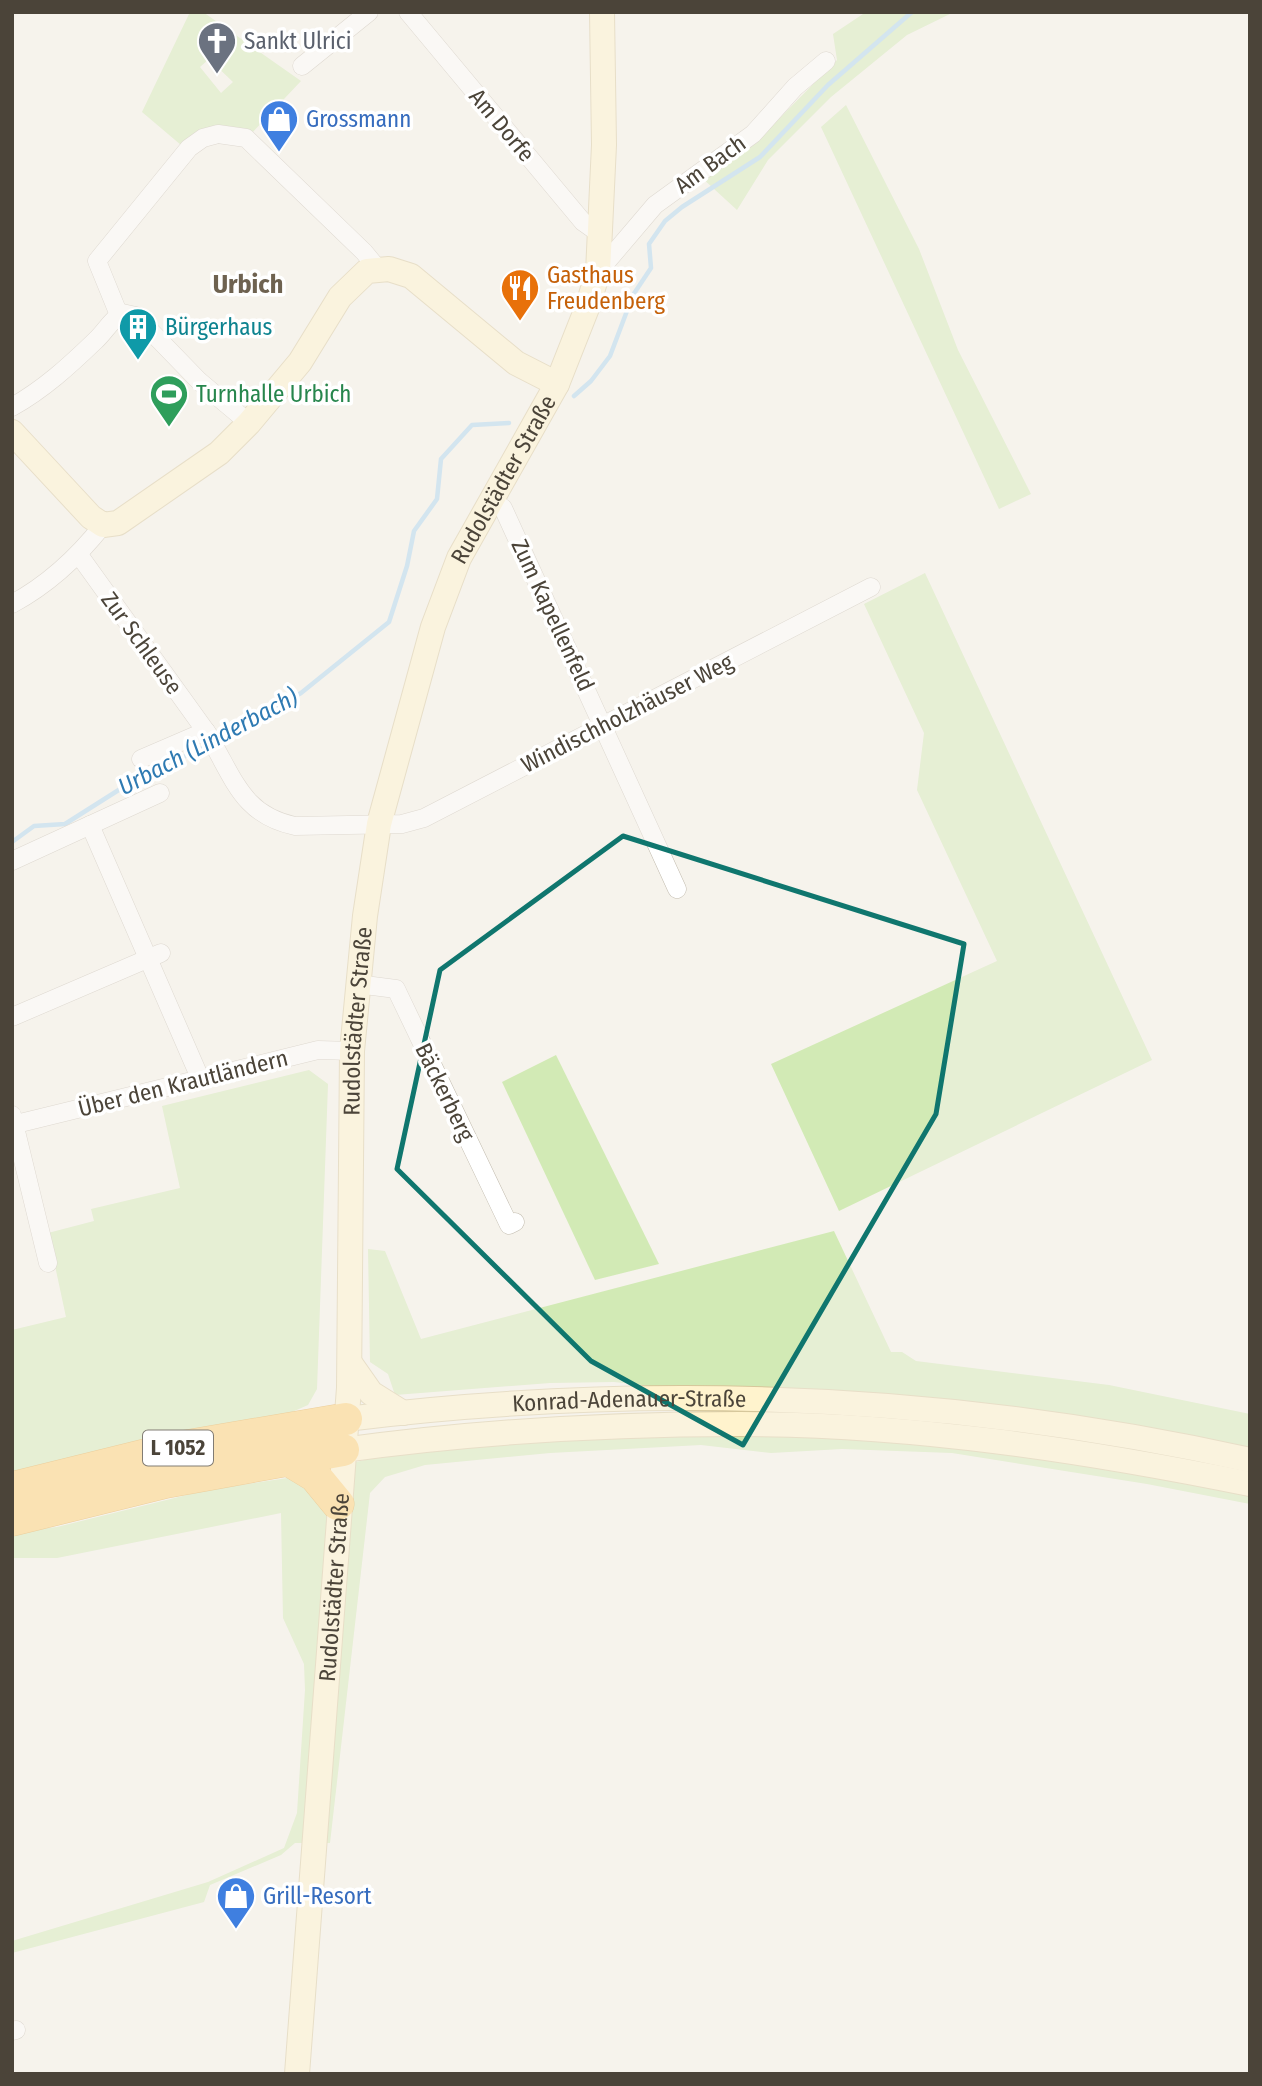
<svg xmlns="http://www.w3.org/2000/svg" width="1262" height="2086" viewBox="0 0 1262 2086" font-family="'Fira Sans Condensed',sans-serif">
<rect width="100%" height="100%" fill="#f6f3ec"/>
<g fill="#d2eab5" fill-rule="evenodd">
<path d="M190,12H203L301,81L251,134C222,122 206,127 181,145L142,112ZM209,59L233,82L221,93L200,67Z"/>
<polygon points="866,12 954,12 907,35 831,97 768,160 737,210 701,177 755,143 837,60 833,34"/>
<polygon points="846,105 919,249 958,350 1031,494 999,509 821,127"/>
<polygon points="925,573 1152,1060 839,1211 771,1064 997,961 917,790 924,733 864,604"/>
<polygon points="556,1055 659,1264 595,1280 502,1082"/>
<polygon points="309,1070 328,1084 317,1389 308,1405 292,1412 12,1477 12,1330 66,1317 48,1233 94,1221 91,1209 180,1188 162,1106"/>
<polygon points="834,1231 891,1352 902,1352 916,1361 1109,1385 1250,1414 1250,1451 614,1382 550,1383 395,1395 388,1374 370,1362 368,1249 385,1251 421,1339"/>
<polygon points="780,1436 891,1441 1024,1455 1250,1494 1250,1504 1147,1484 952,1453 842,1449 771,1453 701,1445 550,1453 425,1465 385,1477 370,1493 330,1843 295,1843 281,1855 210,1885 204,1902 12,1953 12,1941 208,1882 284,1848 297,1813 305,1690 304,1664 283,1618 281,1513 57,1558 12,1558 12,1532 57,1527 207,1490 287,1478 395,1453 579,1438"/>
</g>
<g fill="none" stroke-linecap="round" stroke-linejoin="round">
<g stroke="#a9d4f2" stroke-width="4.5">
<polyline points="574,396 591,381 610,356 633,295 651,268 649,244 665,221 682,207 760,157 828,85 912,12"/>
<polyline points="12,842 34,826 65,824 136,779 226,737 301,693 389,622 407,566 414,531 437,499 441,459 472,425 509,423"/>
</g>
<g stroke="#c2bbae" stroke-width="19">
<g id="street">
<polyline points="408,12 583,222 600,234"/>
<polyline points="302,66 369,12"/>
<polyline points="598,272 655,205 753,134 795,87 826,61"/>
<polyline points="119,315 97,261 189,148 203,138 218,134 246,138 364,252 378,269"/>
<path d="M12,407C44,389 69,366 95,341C105,332 110,321 122,313L136,316L199,381L249,423"/>
<polyline points="490,500 503,508 677,889"/>
<polyline points="79,555 210,737"/>
<path d="M12,604C49,584 77,558 103,525"/>
<path d="M216,749C237,787 248,816 295,826L402,824L424,818L871,587"/>
<polyline points="141,759 206,731"/>
<polyline points="90,825 200,1078"/>
<polyline points="12,861 160,793"/>
<polyline points="357,984 396,989 509,1225 515,1222"/>
<polyline points="12,1017 161,953"/>
<polyline points="12,1115 48,1263"/>
<polyline points="12,1125 318,1050 352,1051"/>
<polyline points="12,2031 16,2030"/>
</g>
</g>
<g stroke="#d6c79b" stroke-width="26">
<g id="secondary">
<polyline points="12,432 91,517 103,525 118,523 219,453 249,423 300,362 340,297 367,271 389,269 411,276 516,363 557,384"/>
<polyline points="350,1363 371,1393 403,1413"/>
<path id="s1" d="M346,1419C648,1382 953,1394 1250,1460"/>
<path d="M343,1450C474,1432 607,1424 740,1424C910,1424 1083,1450 1250,1484"/>
<path id="s2" d="M297,2074L349,1388L352,1051L365,916L379,824L433,627L459,558L557,384L587,308L598,272L604,145L602,12"/>
</g>
</g>
<g stroke="#e0a43c" stroke-width="33">
<g id="highway">
<polyline points="287,1459 315,1476 338,1504"/>
<polyline points="12,1488 170,1449 346,1419"/>
<polyline points="12,1520 166,1482 343,1450"/>
</g>
</g>
<use href="#street" stroke="#fff" stroke-width="18"/>
<use href="#secondary" stroke="#fff3cd" stroke-width="24"/>
<use href="#highway" stroke="#ffcf6e" stroke-width="32"/>
</g>
<path d="M0 0H1262V2086H0ZM623,836L964,944L936,1114L743,1445L591,1361L397,1169L440,970Z" fill="#f6f3ec" fill-opacity=".55" fill-rule="evenodd"/>
<path fill="none" stroke="#0f766e" stroke-width="5" stroke-linejoin="round" d="M623,836L964,944L936,1114L743,1445L591,1361L397,1169L440,970Z"/>
<defs>
<g id="church-pin" transform="scale(2.0125)"><path d="M0 17L-7.5 6A9.5 9.5 0 1 1 7.5 6Z" fill="#6b7280" stroke="#fff"/><path d="M-1.2-6h2.4v3.5h3.3v2.4h-3.3V6h-2.4V-.1h-3.3v-2.4h3.3Z" fill="#fff"/></g>
<g id="shop-pin" transform="scale(2.0125)"><path d="M0 17L-7.5 6A9.5 9.5 0 1 1 7.5 6Z" fill="#3f7fe0" stroke="#fff"/><path d="M-5-2.5h2.3a2.7 3.5 0 0 1 5.4 0H5L5.5 6h-11ZM-1.5-2.5h3a1.5 2.3 0 0 0-3 0Z" fill="#fff"/></g>
<g id="restaurant-pin" transform="scale(2.0125)"><path d="M0 17L-7.5 6A9.5 9.5 0 1 1 7.5 6Z" fill="#e8710a" stroke="#fff"/><path d="M-5-6h1v4h1v-4h1v4h1v-4h1v5L-1.5 .5V6h-2V.5L-5-1ZM5-6V6H3V1.5H1.5Q1.5-4 5-6Z" fill="#fff"/></g>
<g id="building-pin" transform="scale(2.0125)"><path d="M0 17L-7.5 6A9.5 9.5 0 1 1 7.5 6Z" fill="#0f9aa8" stroke="#fff"/><path d="M-4-6H4V6H1V3H-1V6H-4ZM-2.5-4.3h1.7v1.8h-1.7ZM.8-4.3h1.7v1.8H.8ZM-2.5-1h1.7V.8h-1.7ZM.8-1h1.7V.8H.8Z" fill="#fff"/></g>
<g id="stadium-pin" transform="scale(2.0125)"><path d="M0 17L-7.5 6A9.5 9.5 0 1 1 7.5 6Z" fill="#2e9e5b" stroke="#fff"/><path d="M0-5a6.5 5 0 1 0 0 10a6.5 5 0 1 0 0-10ZM-3.5-1.8h7v3.6h-7Z" fill="#fff"/></g>
</defs>
<g fill-rule="evenodd">
<use href="#church-pin" x="217" y="41"/>
<use href="#shop-pin" x="279" y="119"/>
<use href="#restaurant-pin" x="520" y="288"/>
<use href="#building-pin" x="138" y="327"/>
<use href="#stadium-pin" x="169" y="394"/>
<use href="#shop-pin" x="236" y="1896"/>
</g>
<g text-anchor="middle" stroke-width="7" stroke-linejoin="round" paint-order="stroke">
<rect fill="#fff" stroke="#817c74" stroke-width="2" x="143" y="1430.5" width="70" height="35" rx="5"/>
<g font-size="21" font-weight="bold" fill="#4b4439">
<text x="178" y="1455">L 1052</text>
</g>
<g font-size="23" fill="#5b616d" stroke="#fff" text-anchor="start">
<text x="244" y="49">Sankt Ulrici</text>
</g>
<g font-size="23" fill="#366cbe" stroke="#fff" text-anchor="start">
<text x="306" y="127">Grossmann</text>
<text x="263" y="1904">Grill-Resort</text>
</g>
<g font-size="23" fill="#4b4439" stroke="#fff">
<text transform="translate(502 125) rotate(50)" y="8">Am Dorfe</text>
<text transform="translate(710 164) rotate(-36)" y="8">Am Bach</text>
<text dy="8" stroke="none"><textPath href="#s2" startOffset="1622">Rudolstädter Straße</textPath></text>
<text transform="translate(553 615) rotate(65)" y="8">Zum Kapellenfeld</text>
<text transform="translate(142 643) rotate(54)" y="8">Zur Schleuse</text>
<text transform="translate(627 713) rotate(-27)" y="8">Windischholzhäuser Weg</text>
<text dy="8" stroke="none"><textPath href="#s2" startOffset="1055">Rudolstädter Straße</textPath></text>
<text transform="translate(183 1083) rotate(-14)" y="8">Über den Krautländern</text>
<text transform="translate(445 1092) rotate(64)" y="8">Bäckerberg</text>
<text dy="8" stroke="none"><textPath href="#s1" startOffset="284">Konrad-Adenauer-Straße</textPath></text>
<text dy="8" stroke="none"><textPath href="#s2" startOffset="488">Rudolstädter Straße</textPath></text>
</g>
<g font-size="23" fill="#c56008" stroke="#fff" text-anchor="start">
<text x="547" y="283">Gasthaus<tspan x="547" dy="26">Freudenberg</tspan></text>
</g>
<g font-size="23" fill="#0d838f" stroke="#fff" text-anchor="start">
<text x="165" y="335">Bürgerhaus</text>
</g>
<g font-size="23" fill="#27864d" stroke="#fff" text-anchor="start">
<text x="196" y="402">Turnhalle Urbich</text>
</g>
<g font-size="24" font-style="italic" fill="#2e7ab2" stroke="#fff">
<text transform="translate(208 742) rotate(-28)" y="8">Urbach (Linderbach)</text>
</g>
<g font-size="26" font-weight="bold" fill="#6e6250" stroke="#fff">
<text x="248" y="293">Urbich</text>
</g>
</g>
<rect width="1262" height="2086" fill="none" stroke="#4b4439" stroke-width="28"/>
</svg>
